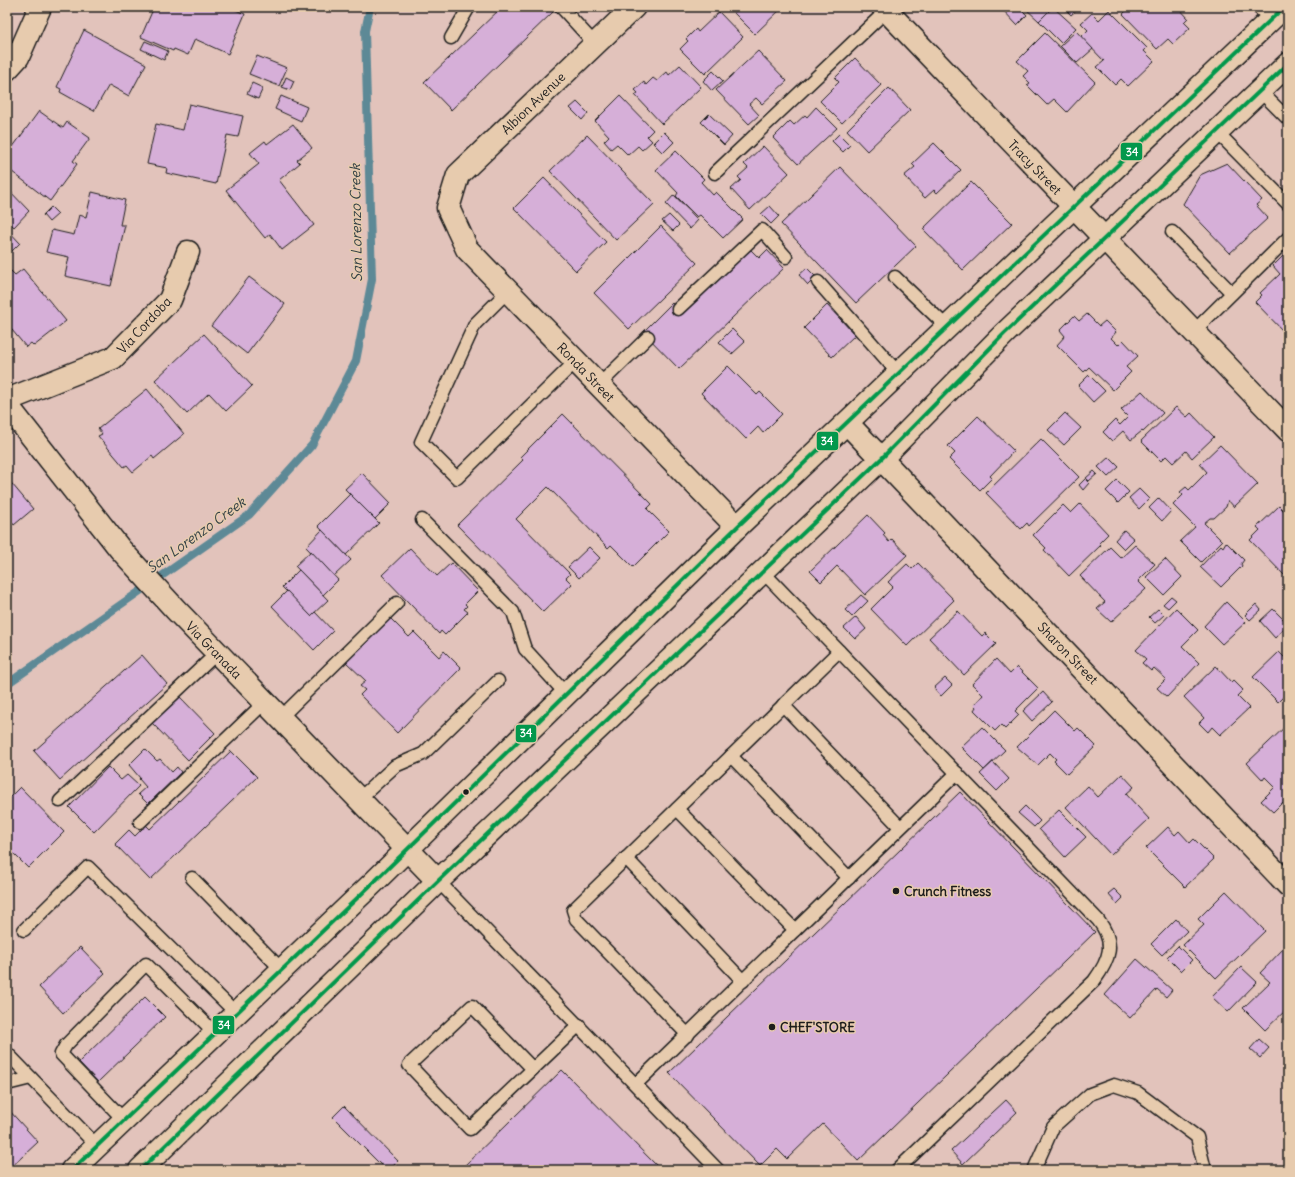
<svg xmlns="http://www.w3.org/2000/svg" width="1295" height="1177" viewBox="0 0 1295 1177" font-family="Delius,sans-serif">
<rect width="100%" height="100%" fill="#e2c3bb"/>
<filter id="ink" filterUnits="userSpaceOnUse"><feTurbulence type="fractalNoise" baseFrequency=".025" numOctaves="2"/><feDisplacementMap in="SourceGraphic" scale="8" xChannelSelector="R" yChannelSelector="G"/><feConvolveMatrix kernelMatrix="1 2 1 2 8 2 1 2 1" color-interpolation-filters="sRGB"/></filter>
<g filter="url(#ink)">
<g fill="none" stroke-linecap="round" stroke-linejoin="round">
<polyline stroke="#5d8996" stroke-width="8" points="7,684 249,515 312,445 356,361 372,279 365,31 370,7"/>
</g>
<g fill="#d6afd8" stroke="#1c1c1c">
<polygon points="154,7 229,7 245,14 228,54 195,39 188,55 174,49 173,51 141,37"/>
<polygon points="502,7 548,7 553,12 451,110 424,82"/>
<polygon points="738,7 783,7 755,34 733,12"/>
<polygon points="1004,7 1019,7 1027,15 1017,25 1002,9"/>
<polygon points="1024,7 1049,7 1051,9 1039,21"/>
<polygon points="1053,7 1076,28 1061,43 1039,21"/>
<polygon points="1063,7 1080,7 1071,15"/>
<polygon points="1130,7 1178,7 1188,18 1184,22 1190,28 1173,44 1168,39 1157,49 1123,14"/>
<polygon points="1109,10 1147,48 1144,51 1154,61 1128,86 1121,79 1115,85 1097,67 1104,61 1081,37 1088,30 1081,23 1092,13 1099,20"/>
<polygon points="719,12 743,37 705,74 680,49 688,41 686,39 696,29 698,32"/>
<polygon points="84,30 146,64 129,96 109,85 94,111 60,92 61,89 57,87"/>
<polygon points="1076,31 1093,49 1077,63 1060,46"/>
<polygon points="1045,33 1095,82 1067,112 1054,99 1047,105 1027,85 1030,83 1023,76 1028,71 1017,61"/>
<polygon points="145,41 168,51 164,60 141,49"/>
<polygon points="758,51 787,81 762,104 756,98 749,104 759,115 749,124 716,90"/>
<polygon points="257,56 287,68 279,86 249,74"/>
<polygon points="855,58 881,85 842,123 820,101 839,82 835,78"/>
<polygon points="680,65 701,87 662,124 635,95 638,93 635,90 644,82 646,85 653,78 657,81 667,72 669,75"/>
<polygon points="713,71 723,81 712,91 703,81"/>
<polygon points="286,77 294,81 290,90 282,87"/>
<polygon points="252,83 263,88 258,99 247,94"/>
<polygon points="889,88 910,110 867,151 847,130"/>
<polygon points="281,96 307,107 301,121 275,109"/>
<polygon points="620,96 653,130 647,136 652,141 642,150 638,146 628,155 617,144 611,149 604,141 609,136 595,121"/>
<polygon points="577,102 588,113 582,120 570,108"/>
<polygon points="189,104 243,116 238,137 227,135 216,184 166,173 167,168 147,164 156,124 183,130"/>
<polygon points="816,107 837,128 798,164 773,138 790,121 794,125 805,115 807,117"/>
<polygon points="39,111 63,128 67,122 90,138 73,161 77,164 50,201 7,168 7,155"/>
<polygon points="709,114 732,136 724,145 701,122"/>
<polygon points="293,124 312,148 297,160 300,163 279,180 314,225 282,250 270,234 265,238 226,190 259,164 250,153 265,141 267,144"/>
<polygon points="664,132 674,142 663,153 653,143"/>
<polygon points="839,134 850,145 843,152 832,141"/>
<polygon points="587,135 654,204 616,240 550,171"/>
<polygon points="934,143 961,170 937,193 934,190 925,198 904,176 915,167 912,164"/>
<polygon points="763,146 789,173 750,210 731,189 741,180 738,177 748,168 744,164"/>
<polygon points="676,151 704,179 701,182 713,195 716,192 743,219 723,238 700,215 697,217 676,196 678,193 656,170"/>
<polygon points="1227,163 1262,200 1256,205 1268,218 1230,253 1183,204 1200,175"/>
<polygon points="840,167 916,246 856,303 781,224"/>
<polygon points="544,178 606,242 576,271 514,208"/>
<polygon points="971,182 1012,223 963,270 923,229"/>
<polygon points="7,188 29,211 14,227 10,223 7,227"/>
<polygon points="92,192 125,200 120,225 125,225 111,286 65,276 69,257 46,252 52,230 74,235 79,215 86,217"/>
<polygon points="674,195 698,220 690,229 666,204"/>
<polygon points="770,206 779,216 771,224 761,214"/>
<polygon points="51,207 58,214 49,222 43,215"/>
<polygon points="669,215 679,225 673,231 662,221"/>
<polygon points="661,226 697,263 629,329 594,293"/>
<polygon points="7,229 20,243 7,256"/>
<polygon points="749,248 759,258 767,250 784,268 679,369 643,332 672,303 678,309"/>
<polygon points="1288,251 1288,330 1285,333 1255,302 1262,295 1260,293 1280,274 1273,266"/>
<polygon points="807,268 816,277 808,285 799,275"/>
<polygon points="23,269 66,321 34,346 31,343 26,347 7,324 7,274 11,271 15,275"/>
<polygon points="249,277 285,304 247,354 211,326"/>
<polygon points="827,305 855,335 832,357 804,328"/>
<polygon points="1087,314 1099,326 1105,321 1116,332 1111,338 1118,345 1123,340 1138,356 1126,367 1131,372 1113,390 1089,367 1084,372 1057,345 1065,336 1060,330 1074,316 1079,321"/>
<polygon points="732,329 745,342 732,354 719,342"/>
<polygon points="204,334 252,386 226,411 209,393 187,414 155,380"/>
<polygon points="728,366 757,395 760,392 782,414 763,433 758,427 746,439 701,393"/>
<polygon points="1089,375 1105,391 1093,402 1078,386"/>
<polygon points="147,389 184,434 154,459 152,456 133,472 127,465 124,467 98,436 102,434 98,429"/>
<polygon points="1142,391 1163,413 1143,432 1142,431 1131,440 1123,431 1112,441 1103,432 1115,420 1120,425 1128,417 1121,410"/>
<polygon points="1176,407 1187,417 1191,413 1214,437 1192,458 1186,451 1173,463 1166,456 1161,461 1141,441"/>
<polygon points="1065,413 1081,428 1064,445 1048,430"/>
<polygon points="563,414 652,504 647,509 669,531 633,567 611,545 608,548 548,487 516,519 570,574 566,578 572,584 543,612 457,525 523,460 520,457"/>
<polygon points="978,416 1014,451 990,476 992,478 980,490 949,459 955,453 948,446"/>
<polygon points="1041,439 1079,477 1029,526 1027,523 1021,529 986,493"/>
<polygon points="1220,445 1258,484 1234,507 1228,500 1226,507 1214,518 1210,518 1204,523 1222,541 1201,562 1180,541 1195,527 1173,505 1183,495 1180,492 1186,487 1189,490 1207,472 1200,464"/>
<polygon points="1109,457 1119,467 1108,477 1098,467"/>
<polygon points="1094,471 1097,474 1089,481 1086,478"/>
<polygon points="362,473 391,503 375,519 345,489"/>
<polygon points="7,478 33,509 14,525 7,516"/>
<polygon points="1085,479 1089,483 1083,490 1079,485"/>
<polygon points="1117,480 1129,492 1118,503 1106,491"/>
<polygon points="1139,489 1149,499 1139,509 1129,498"/>
<polygon points="350,494 379,523 346,555 318,526"/>
<polygon points="1159,498 1171,511 1162,521 1149,508"/>
<polygon points="1080,504 1108,534 1099,543 1101,545 1069,576 1044,550 1046,548 1033,535 1063,505 1071,513"/>
<polygon points="1279,506 1288,515 1287,578 1250,540 1260,530 1257,527"/>
<polygon points="868,515 885,533 883,535 889,542 892,539 907,555 865,595 837,566 821,582 810,571"/>
<polygon points="322,530 351,560 334,576 306,547"/>
<polygon points="1124,530 1134,539 1124,549 1115,540"/>
<polygon points="1226,542 1244,560 1241,564 1242,566 1221,587 1200,567 1221,545 1223,547"/>
<polygon points="1135,545 1155,564 1138,581 1146,589 1111,622 1097,609 1105,602 1080,576 1110,547 1121,558"/>
<polygon points="589,547 600,558 579,578 568,567"/>
<polygon points="410,548 437,576 451,563 478,591 465,604 467,606 464,609 468,612 445,635 441,631 439,634 382,575"/>
<polygon points="311,551 338,580 323,595 295,566"/>
<polygon points="1165,559 1182,577 1164,595 1146,577"/>
<polygon points="918,563 954,600 907,646 871,609 893,587 888,582 907,564 912,569"/>
<polygon points="299,570 328,600 311,616 282,587"/>
<polygon points="287,591 311,616 315,612 333,631 314,650 272,606"/>
<polygon points="861,595 868,601 852,617 845,610"/>
<polygon points="1171,596 1176,600 1168,608 1163,604"/>
<polygon points="1226,602 1246,622 1222,644 1204,626"/>
<polygon points="1256,604 1261,610 1250,620 1245,615"/>
<polygon points="1176,608 1198,630 1182,646 1199,663 1167,697 1157,688 1166,679 1154,668 1151,671 1142,663 1146,659 1136,650"/>
<polygon points="1158,609 1164,615 1155,623 1149,617"/>
<polygon points="1273,609 1288,624 1275,638 1260,621"/>
<polygon points="958,611 982,636 985,633 996,644 964,675 929,638"/>
<polygon points="856,617 866,629 855,639 844,628"/>
<polygon points="390,618 409,637 414,632 439,657 444,651 461,668 397,733 360,695 365,690 360,686 366,681 346,662"/>
<polygon points="1279,652 1288,661 1288,692 1278,702 1253,677"/>
<polygon points="142,655 167,684 60,780 34,751"/>
<polygon points="996,659 1010,674 1017,667 1038,688 1015,711 1019,715 1005,729 1001,725 995,731 974,710 976,707 974,705 983,695 972,684"/>
<polygon points="1216,666 1231,682 1233,680 1243,690 1237,696 1249,708 1220,735 1212,727 1208,732 1199,723 1204,718 1184,697"/>
<polygon points="945,678 952,685 941,696 934,688"/>
<polygon points="1043,692 1052,702 1032,721 1023,711"/>
<polygon points="180,697 215,733 188,760 152,723"/>
<polygon points="1054,710 1075,731 1078,728 1096,746 1067,774 1054,761 1056,759 1050,753 1038,765 1017,747"/>
<polygon points="1288,724 1288,792 1286,794 1288,797 1273,812 1261,801 1275,787 1265,777 1263,780 1247,763"/>
<polygon points="982,727 1005,750 984,770 961,747"/>
<polygon points="145,749 157,761 160,759 172,772 177,767 181,772 148,804 138,794 146,787 139,779 140,778 129,765"/>
<polygon points="231,751 257,777 150,880 115,844 129,830 135,836 146,825 150,829"/>
<polygon points="993,762 1009,779 997,791 980,774"/>
<polygon points="108,767 121,780 127,775 139,786 94,832 69,807"/>
<polygon points="1122,774 1134,787 1126,794 1149,819 1111,855 1066,807 1088,786 1098,797"/>
<polygon points="20,787 64,832 28,868 7,847 7,800"/>
<polygon points="960,792 1095,932 858,1161 823,1124 787,1159 777,1149 760,1166 669,1073"/>
<polygon points="1025,806 1040,821 1034,827 1018,813"/>
<polygon points="1059,810 1086,837 1065,857 1039,829"/>
<polygon points="1168,827 1175,835 1179,831 1190,843 1194,839 1214,859 1185,887 1146,848"/>
<polygon points="1114,889 1123,898 1117,904 1108,894"/>
<polygon points="1226,891 1265,931 1216,978 1183,945 1204,925 1198,919"/>
<polygon points="1176,919 1187,931 1162,955 1151,944"/>
<polygon points="1178,946 1192,960 1181,971 1167,957"/>
<polygon points="80,947 105,973 63,1013 39,987"/>
<polygon points="1284,948 1288,952 1288,1008 1265,1030 1243,1008 1270,982 1260,973"/>
<polygon points="1137,959 1172,990 1166,997 1157,989 1130,1018 1105,995"/>
<polygon points="1241,967 1257,982 1228,1012 1212,997"/>
<polygon points="145,997 165,1017 98,1082 79,1062"/>
<polygon points="1259,1039 1269,1048 1260,1058 1250,1049"/>
<polygon points="562,1070 661,1170 460,1170"/>
<polygon points="1006,1100 1017,1112 963,1164 951,1151"/>
<polygon points="344,1106 398,1161 389,1170 386,1170 333,1117"/>
<polygon points="7,1108 38,1142 8,1170 7,1170"/>
</g>
<g fill="none" stroke-linecap="round" stroke-linejoin="round">
<g stroke="#1c1c1c" stroke-width="15">
<g id="lane">
<polyline points="561,7 595,44"/>
<polyline points="1258,7 1271,20"/>
<polyline points="451,38 469,7"/>
<polyline points="1260,91 1288,119"/>
<polyline points="1217,132 1288,204"/>
<polyline points="715,173 886,11"/>
<polyline points="1172,232 1232,293"/>
<polyline points="895,277 948,328"/>
<polyline points="818,282 899,374"/>
<polyline points="508,291 475,324 421,442 457,478 576,361"/>
<polyline points="678,309 762,230 786,257"/>
<polyline points="1193,332 1288,238"/>
<polyline points="599,385 648,337"/>
<polyline points="422,520 513,612 525,649 566,694"/>
<path d="M762,571L1098,920C1116,943 1110,959 1094,981L897,1170"/>
<polyline points="783,705 900,827"/>
<polyline points="280,718 397,603"/>
<polyline points="731,756 849,878"/>
<polyline points="359,799 395,766 423,754 498,681"/>
<polyline points="60,801 217,653"/>
<polyline points="677,809 795,930"/>
<polyline points="140,822 265,702"/>
<polyline points="626,858 743,981"/>
<polyline points="192,878 282,970"/>
<polyline points="438,881 718,1170"/>
<polyline points="24,930 88,867 236,1013"/>
<polyline points="688,1035 576,919 573,910 839,651"/>
<polyline points="7,1053 97,1146"/>
<polyline points="533,1069 472,1006 409,1065 470,1129 579,1025"/>
<polyline points="7,1084 31,1078"/>
<polyline points="636,1084 957,773"/>
<polyline points="124,1120 61,1054 66,1045 146,964 215,1033"/>
<polyline points="1034,1170 1053,1127 1090,1094 1114,1085 1138,1093 1197,1137 1205,1170"/>
</g>
</g>
<g stroke="#1c1c1c" stroke-width="25">
<g id="street">
<polyline points="634,7 458,175 448,208 467,249 737,527"/>
<polyline points="883,7 1288,430"/>
<polyline points="7,69 18,57 40,7"/>
<polyline points="7,400 113,358 170,300 188,252"/>
<polyline points="7,405 120,549 176,610 438,881"/>
<polyline points="847,423 1288,885"/>
</g>
</g>
<g stroke="#1c1c1c" stroke-width="25">
<g id="secondary">
<polyline points="72,1170 374,882 737,527 1284,7"/>
<polyline points="140,1170 438,881 882,458 1004,334 1288,64"/>
</g>
</g>
<use href="#lane" stroke="#e7cbae" stroke-width="12"/>
<use href="#street" stroke="#e7cbae" stroke-width="22"/>
<use href="#secondary" stroke="#e7cbae" stroke-width="22"/>
<g stroke="#e7cbae" stroke-width="7">
<g id="bus-1">
<polyline points="72,1170 374,882 737,527 1284,7"/>
<polyline points="140,1170 438,881 882,458 1004,334 1288,64"/>
</g>
</g>
<use href="#bus-1" stroke="#03984c" stroke-width="4"/>
</g>
</g>
<g fill="#1c1c1c" stroke="#e7cbae" stroke-width="1.5">
<circle cx="466" cy="792" r="3.5"/>
<circle cx="896" cy="891" r="4"/>
<circle cx="772" cy="1027" r="4"/>
</g>
<g text-anchor="middle" stroke-width="3" stroke-linejoin="round" paint-order="stroke">
<g font-size="13" fill="#1c1c1c" stroke="#e7cbae">
<text transform="translate(533 103) rotate(-44)" y="5">Albion Avenue</text>
<text transform="translate(1035 167) rotate(46)" y="5">Tracy Street</text>
<text transform="translate(144 325) rotate(-47)" y="5">Via Cordoba</text>
<text transform="translate(586 372) rotate(46)" y="5">Ronda Street</text>
<text transform="translate(214 650) rotate(46)" y="5">Via Granada</text>
<text transform="translate(1068 653) rotate(46)" y="5">Sharon Street</text>
</g>
<g font-size="13" font-weight="bold" fill="#1c1c1c" stroke="#e7cbae" text-anchor="start">
<text x="904" y="896">Crunch Fitness</text>
<text x="780" y="1032">CHEF'STORE</text>
</g>
<g font-size="14" font-style="italic" fill="#324045" stroke="#e7cbae">
<text transform="translate(356 223) rotate(-91)" y="5">San Lorenzo Creek</text>
<text transform="translate(196 535) rotate(-36)" y="5">San Lorenzo Creek</text>
</g>
</g>
<g stroke="#e7cbae" stroke-width="1.5">
<rect x="1120" y="142" width="23" height="19" rx="4" fill="#03984c"/>
<rect x="816" y="431" width="23" height="20" rx="4" fill="#03984c"/>
<rect x="515" y="724" width="22" height="19" rx="4" fill="#03984c"/>
<rect x="212" y="1015" width="23" height="20" rx="4" fill="#03984c"/>
</g>
<g font-size="11" text-anchor="middle" font-weight="bold" fill="#fff">
<text x="1132" y="156">34</text>
<text x="827" y="445">34</text>
<text x="526" y="737">34</text>
<text x="224" y="1029">34</text>
</g>
<rect width="1295" height="1177" fill="none" stroke="#e7cbae" stroke-width="24"/>
<rect x="12" y="12" width="1271" height="1153" fill="none" stroke="#1c1c1c" stroke-width="1.5" filter="url(#ink)"/>
</svg>
